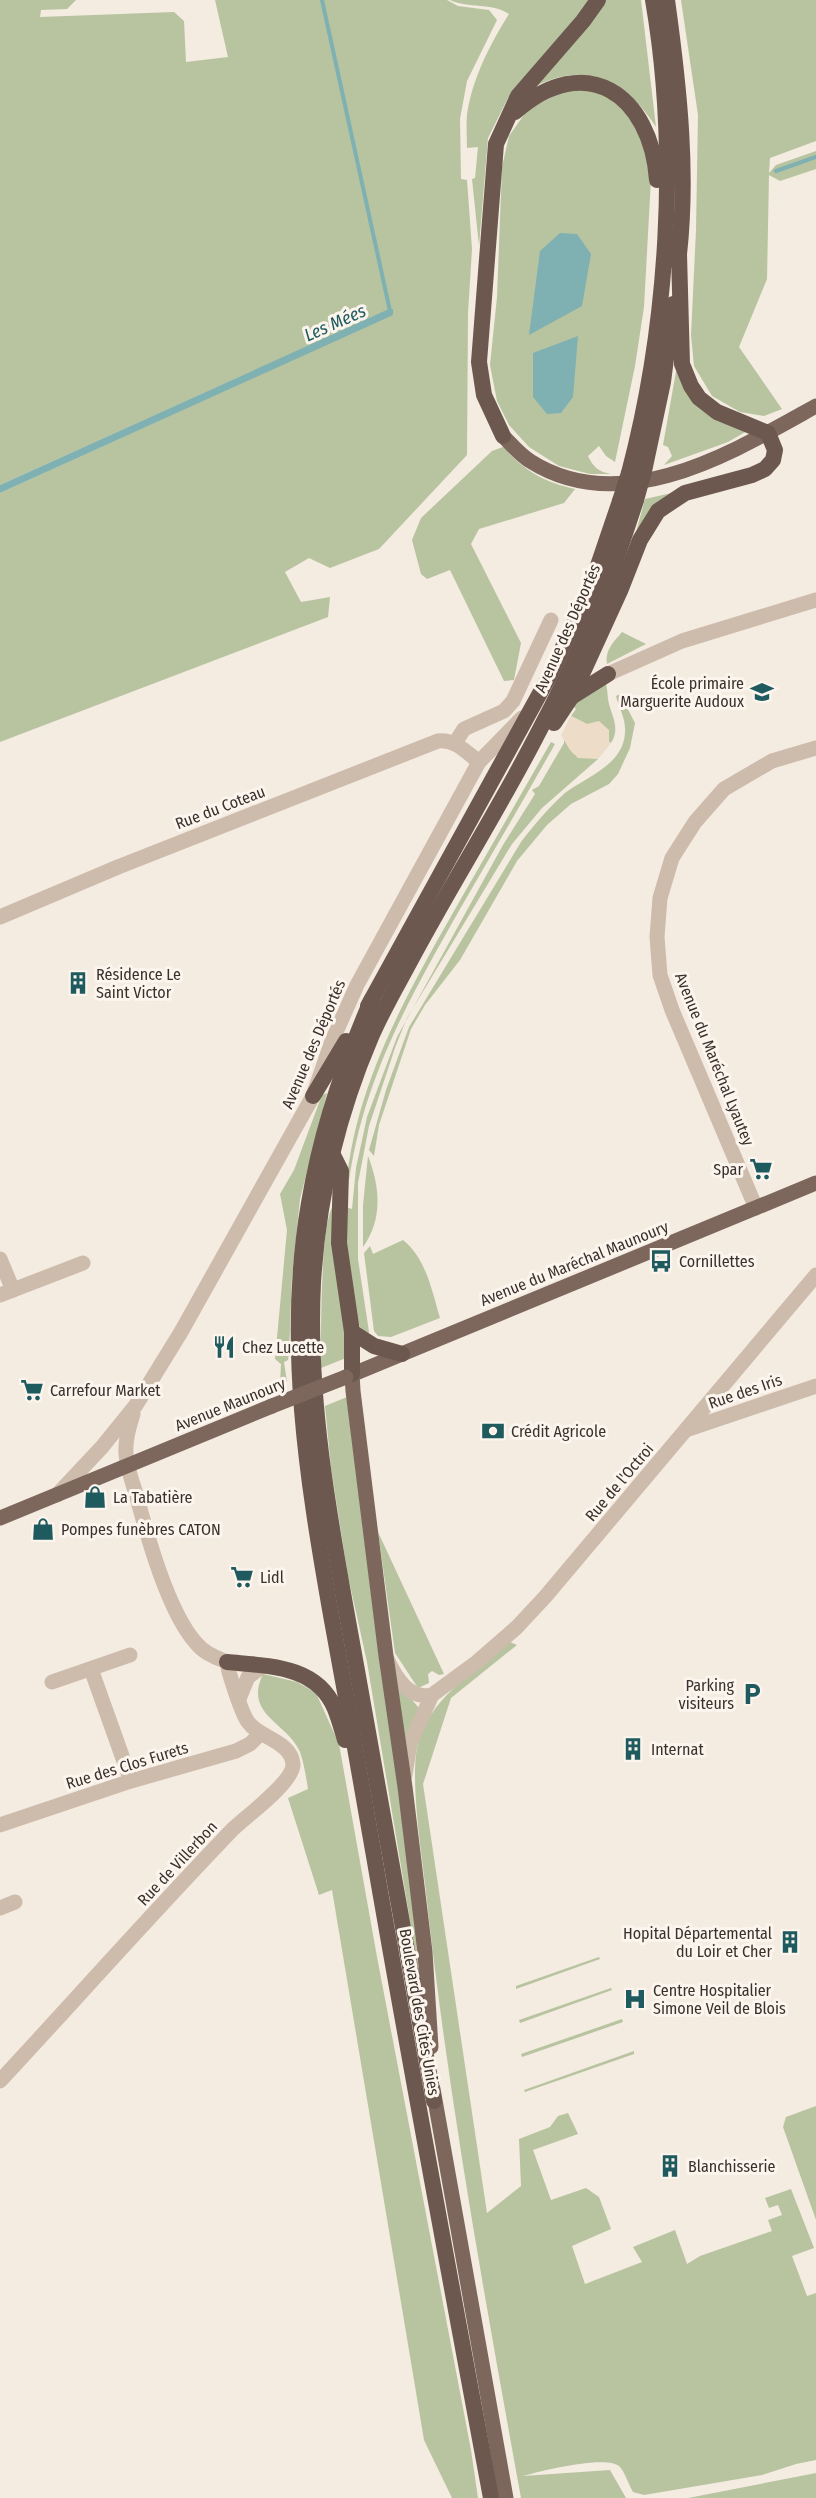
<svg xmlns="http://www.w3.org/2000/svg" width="816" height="2498" viewBox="0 0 816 2498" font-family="'Fira Sans Condensed',sans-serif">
<rect width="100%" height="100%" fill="#f4ebe1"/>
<g fill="#b8c4a0">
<polygon points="0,0 76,0 67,9 41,10 40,17 174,12 184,21 186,62 228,57 215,0 447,0 458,6 489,10 497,20 467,81 460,119 461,179 467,180 472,249 468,313 467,455 379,549 330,568 309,558 285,572 301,602 330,597 328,617 0,742 0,493 237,385 277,360 0,485"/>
<path d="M450,0H593L508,98L488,138L479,246L472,179L475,178L478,147L467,148C467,137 466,126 467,115C472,79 490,44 509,14C491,2 469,9 450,0Z"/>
<path d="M605,0H641L656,127C628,83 589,60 538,85Z"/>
<polygon points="681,0 816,0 816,141 770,158 769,173 776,165 816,151 816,169 780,181 769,175 767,279 739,347 782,409 764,416 740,412 712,396 694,366 691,335 696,230 698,115"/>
<path d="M566,90H583L604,94L638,123L651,179L644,307L635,366L615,462L606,456L599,446L588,456C593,467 599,472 611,474H590L559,466L529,447L509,425L497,401L490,365L497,297L502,167L509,136L528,109Z"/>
<polygon points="677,366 685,387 747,431 728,442 664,465 672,456 668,447 663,445"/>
<path d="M503,447C525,471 543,482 575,489L564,503L479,529L471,544L521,643L514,680L504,681L450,570L427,579L421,574L412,540L421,518L492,451Z"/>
<polygon points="685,490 635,536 645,499"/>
<path d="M622,632L646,644L607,664C605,649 614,642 622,632Z"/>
<path d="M606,684C608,690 607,697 609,704C613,718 620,730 611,743L587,724L571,716L576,709L572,705Z"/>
<path d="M620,694L635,723L630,748L618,774L609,784L571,804L547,825L517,861L460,960L425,1005L411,1029L379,1125L374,1156L369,1150L386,1090L409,1027L521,842C534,825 549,807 565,793C586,777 624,765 625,732C626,719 619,708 616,696Z"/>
<path d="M564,737C575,762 576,754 598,759L542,808L512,844L407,1018L396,1045L369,1126L358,1183V1259L369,1332L368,1339C353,1324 354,1295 350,1274C326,1135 392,1020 458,904C489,850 520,796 551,742L555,744C524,799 492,854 460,909C404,1008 356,1092 346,1207L352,1209L356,1168L367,1117L397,1037L503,845L535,794L532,790L539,786L564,743Z"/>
<polygon points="327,1093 300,1199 292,1277 289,1352 288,1360 284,1362 287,1382 280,1385 281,1364 275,1359 287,1230 280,1194 294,1170 322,1095"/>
<path d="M368,1156C380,1187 383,1219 363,1247V1205Z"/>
<path d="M333,1206L346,1351V1358L321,1368C321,1340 320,1224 333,1206Z"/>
<path d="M403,1240C426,1258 432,1291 440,1318L391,1337L378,1336L374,1331L364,1253L370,1246L373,1254Z"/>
<polygon points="347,1397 382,1650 421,1966 417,1962 367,1662 348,1576 331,1468 325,1406"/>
<polygon points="378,1532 444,1674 439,1675 432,1671 428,1674 429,1683 418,1688 395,1653"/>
<path d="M510,1642L517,1645L451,1698L423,1784L487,2213L521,2186L519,2139L550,2127L558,2116L568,2113L578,2134L533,2150L551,2200L586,2188L599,2197L611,2229L572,2246L585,2284L642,2262L633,2247L675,2230L687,2264L700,2256L772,2231L768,2220L782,2215L778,2205L769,2208L765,2198L791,2189L814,2248L792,2256L807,2296L816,2293V2460L796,2464L762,2475L644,2495L633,2492C629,2485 624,2471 620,2467C608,2454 540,2471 523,2476L610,2470L626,2498H521C484,2294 447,2090 425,1884C421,1848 408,1768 420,1736C435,1695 478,1669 510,1642Z"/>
<path d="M263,1674L297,1682L316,1693L339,1744L377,1957L471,2450L478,2498H452L424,2440L332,1890L319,1895L288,1798L308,1789C306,1777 304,1763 300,1752C288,1723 243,1715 263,1674Z"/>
<polygon points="393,1678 419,1708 404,1741"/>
<polygon points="599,1957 600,1959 516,1989 516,1986"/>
<polygon points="611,1988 612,1990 520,2023 519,2020"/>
<polygon points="622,2019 623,2022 522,2057 521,2054"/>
<polygon points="634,2051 634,2054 525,2092 524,2090"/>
<polygon points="816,2106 816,2220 783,2127 786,2117"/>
<polygon points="816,2473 816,2498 688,2498"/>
</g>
<polygon fill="#ecdcc8" points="571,716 587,724 599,721 609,730 609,742 611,743 598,759 578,758 570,750 561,735"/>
<g fill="#7fb0b2">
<polygon points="560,233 577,234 591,254 582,306 529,335 540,251"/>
<polygon points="389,309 393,309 393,315 391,316 0,493 0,485"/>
<polygon points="578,336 573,397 561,413 547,414 533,397 533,353"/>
</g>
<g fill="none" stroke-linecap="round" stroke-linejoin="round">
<g stroke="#7fb0b2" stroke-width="4">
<polyline points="322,0 390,311"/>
<polyline points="776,171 816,157"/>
</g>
<g stroke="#cdbbac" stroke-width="15">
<polyline points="608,674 682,641 816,600"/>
<polyline points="455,743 464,729 504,711 513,701 551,620"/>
<path d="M0,917L118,867L438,741C455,739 466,752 479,762"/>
<polyline points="756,1208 672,1010 660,975 657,937 660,898 672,858 695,822 724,789 772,761 816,748"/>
<polyline points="0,1259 13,1290"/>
<polyline points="0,1295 83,1263"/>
<polyline points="686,1430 816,1386"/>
<polyline points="57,1495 102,1447 136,1405 181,1332 313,1096 332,1041 357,985 479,762 522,718"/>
<path d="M387,1659C396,1678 409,1700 432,1695"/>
<polyline points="91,1669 131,1781"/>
<polyline points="52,1682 130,1655"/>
<polyline points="239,1699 248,1677 263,1666"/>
<polyline points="405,1775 410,1743 432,1695 477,1662 517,1627 545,1597 816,1275"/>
<polyline points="0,1825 131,1781 236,1751 250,1744 261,1733"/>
<polyline points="0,1908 15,1902"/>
<path d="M0,2081C77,1998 153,1912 232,1830C245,1817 294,1782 293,1764C291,1741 259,1738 248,1722C242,1714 228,1672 227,1662C215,1657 204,1653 196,1643C168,1612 147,1535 136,1494C132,1481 127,1468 126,1454C125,1440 129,1427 133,1414"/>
</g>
<g stroke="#7d675c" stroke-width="15">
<path d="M503,436C511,444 520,455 530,461C623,520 733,452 816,406"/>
<polyline points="352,1374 353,1391 386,1656 405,1787 425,1952 431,2047"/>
<polyline points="346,1377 816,1183"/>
<polyline points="0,1518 272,1406"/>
<polyline points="433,2089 506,2498"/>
</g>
<g stroke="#6c584f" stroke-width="16">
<path d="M667,0C679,86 689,176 678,263"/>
<path d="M515,112C586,49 651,95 657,180"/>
<polyline points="503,436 484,395 479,362 496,144 518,96 583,21 598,0"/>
<polyline points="644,471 663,382 673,304"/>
<path d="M629,473C668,325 679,151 653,0"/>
<polyline points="573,696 608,674"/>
<polyline points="554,723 572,696 620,591 640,540 658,511 685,493 752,475 765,469 773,460 775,450 768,433 717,412 699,398 691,386 682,364 679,254"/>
<path d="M372,999C343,1065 321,1132 309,1203C285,1341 307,1479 331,1615C346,1695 360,1776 374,1856C411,2071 451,2284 491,2498"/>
<polyline points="368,1006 550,675 590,589 620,501"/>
<polyline points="313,1096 346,1041"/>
<polyline points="332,1153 341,1171 339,1243 352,1332 352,1374"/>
<polyline points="352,1332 374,1346 402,1354"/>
<path d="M227,1662C267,1666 317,1665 335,1709C339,1719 342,1730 345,1740"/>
<path d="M434,2101C410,1965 385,1829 361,1693C338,1561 306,1417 313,1283C318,1198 338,1114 371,1037C381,1014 394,991 406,969C448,889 497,813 538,733C578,658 611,580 636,500"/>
</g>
<polyline stroke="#7d675c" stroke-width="15" points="272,1406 346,1377"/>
<g stroke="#6c584f" stroke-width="16">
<polyline points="636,500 644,471"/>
<polyline points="620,501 629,473"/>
</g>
</g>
<defs>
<g id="school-bare" transform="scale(1.8)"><path d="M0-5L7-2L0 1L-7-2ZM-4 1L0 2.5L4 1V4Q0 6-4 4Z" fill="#1f5a5e" stroke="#fbf5ee" stroke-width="2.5" paint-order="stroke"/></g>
<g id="building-bare" transform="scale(1.8)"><path d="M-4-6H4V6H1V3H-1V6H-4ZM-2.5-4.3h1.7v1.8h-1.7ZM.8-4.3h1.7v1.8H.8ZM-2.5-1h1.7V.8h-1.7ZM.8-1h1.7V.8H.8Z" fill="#1f5a5e" stroke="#fbf5ee" stroke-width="2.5" paint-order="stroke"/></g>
<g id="supermarket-bare" transform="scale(1.8)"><path d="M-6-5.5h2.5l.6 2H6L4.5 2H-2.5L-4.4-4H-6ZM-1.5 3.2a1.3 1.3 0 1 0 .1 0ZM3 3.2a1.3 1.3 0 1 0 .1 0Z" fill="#1f5a5e" stroke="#fbf5ee" stroke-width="2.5" paint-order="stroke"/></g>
<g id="bus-bare" transform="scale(1.8)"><path d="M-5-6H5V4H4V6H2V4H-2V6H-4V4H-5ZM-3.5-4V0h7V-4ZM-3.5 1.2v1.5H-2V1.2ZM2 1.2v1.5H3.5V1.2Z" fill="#1f5a5e" stroke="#fbf5ee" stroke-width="2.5" paint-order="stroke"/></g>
<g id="restaurant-bare" transform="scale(1.8)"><path d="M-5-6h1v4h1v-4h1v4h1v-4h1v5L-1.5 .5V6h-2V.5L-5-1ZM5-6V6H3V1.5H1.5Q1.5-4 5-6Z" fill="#1f5a5e" stroke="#fbf5ee" stroke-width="2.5" paint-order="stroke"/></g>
<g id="bank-bare" transform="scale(1.8)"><path d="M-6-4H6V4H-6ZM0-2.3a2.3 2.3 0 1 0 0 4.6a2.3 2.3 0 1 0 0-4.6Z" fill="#1f5a5e" stroke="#fbf5ee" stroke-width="2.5" paint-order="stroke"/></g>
<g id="shop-bare" transform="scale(1.8)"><path d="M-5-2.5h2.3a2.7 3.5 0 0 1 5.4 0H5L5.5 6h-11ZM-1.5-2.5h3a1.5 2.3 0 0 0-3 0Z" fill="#1f5a5e" stroke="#fbf5ee" stroke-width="2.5" paint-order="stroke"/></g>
<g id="parking-bare" transform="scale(1.8)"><path d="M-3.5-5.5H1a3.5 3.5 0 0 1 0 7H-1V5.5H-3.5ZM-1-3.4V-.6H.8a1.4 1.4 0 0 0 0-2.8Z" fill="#1f5a5e" stroke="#fbf5ee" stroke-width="2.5" paint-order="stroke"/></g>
<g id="hospital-bare" transform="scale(1.8)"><path d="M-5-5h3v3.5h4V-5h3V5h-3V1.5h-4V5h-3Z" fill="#1f5a5e" stroke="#fbf5ee" stroke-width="2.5" paint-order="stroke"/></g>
</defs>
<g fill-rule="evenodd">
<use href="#school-bare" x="762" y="692"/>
<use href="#building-bare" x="78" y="983"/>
<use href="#supermarket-bare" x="761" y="1169"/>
<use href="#bus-bare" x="661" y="1261"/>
<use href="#restaurant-bare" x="224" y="1347"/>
<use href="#supermarket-bare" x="32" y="1390"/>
<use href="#bank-bare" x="493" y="1431"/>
<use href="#shop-bare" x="95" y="1497"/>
<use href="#shop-bare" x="43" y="1529"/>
<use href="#supermarket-bare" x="242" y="1577"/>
<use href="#parking-bare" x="752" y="1694"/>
<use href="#building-bare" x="633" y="1749"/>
<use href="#building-bare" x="790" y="1942"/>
<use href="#hospital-bare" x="635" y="1999"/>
<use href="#building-bare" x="670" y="2166"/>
</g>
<g text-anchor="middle" stroke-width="6" stroke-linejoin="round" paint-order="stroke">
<g font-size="16" fill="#3b302b" stroke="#fbf5ee">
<text transform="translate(567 628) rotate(-66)" y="6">Avenue des Déportés</text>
<text transform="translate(220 807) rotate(-21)" y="6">Rue du Coteau</text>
<text transform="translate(313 1044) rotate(-67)" y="6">Avenue des Déportés</text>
<text transform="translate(715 1059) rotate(68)" y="6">Avenue du Maréchal Lyautey</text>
<text transform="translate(574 1263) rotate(-22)" y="6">Avenue du Maréchal Maunoury</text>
<text transform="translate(745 1391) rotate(-19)" y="6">Rue des Iris</text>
<text transform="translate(230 1404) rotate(-22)" y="6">Avenue Maunoury</text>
<text transform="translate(619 1482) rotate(-50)" y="6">Rue de l'Octroi</text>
<text transform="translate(127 1765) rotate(-17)" y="6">Rue des Clos Furets</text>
<text transform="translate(177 1863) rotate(-47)" y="6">Rue de Villerbon</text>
<text transform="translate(420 2012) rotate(80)" y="6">Boulevard des Cités Unies</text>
</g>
<g font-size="16" fill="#3b302b" stroke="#fbf5ee" text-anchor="start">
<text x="744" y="689" text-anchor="end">École primaire<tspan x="744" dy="18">Marguerite Audoux</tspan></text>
<text x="96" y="980">Résidence Le<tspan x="96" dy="18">Saint Victor</tspan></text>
<text x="743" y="1175" text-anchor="end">Spar</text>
<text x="679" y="1267">Cornillettes</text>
<text x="242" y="1353">Chez Lucette</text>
<text x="50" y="1396">Carrefour Market</text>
<text x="511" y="1437">Crédit Agricole</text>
<text x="113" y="1503">La Tabatière</text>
<text x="61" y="1535">Pompes funèbres CATON</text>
<text x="260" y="1583">Lidl</text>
<text x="734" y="1691" text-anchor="end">Parking<tspan x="734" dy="18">visiteurs</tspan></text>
<text x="651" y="1755">Internat</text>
<text x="772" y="1939" text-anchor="end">Hopital Départemental<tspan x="772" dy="18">du Loir et Cher</tspan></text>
<text x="653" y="1996">Centre Hospitalier<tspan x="653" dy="18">Simone Veil de Blois</tspan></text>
<text x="688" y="2172">Blanchisserie</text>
</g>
<g font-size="18" font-style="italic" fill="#1f5a5e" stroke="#fbf5ee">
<text transform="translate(335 323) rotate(-24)" y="6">Les Mées</text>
</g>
</g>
</svg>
